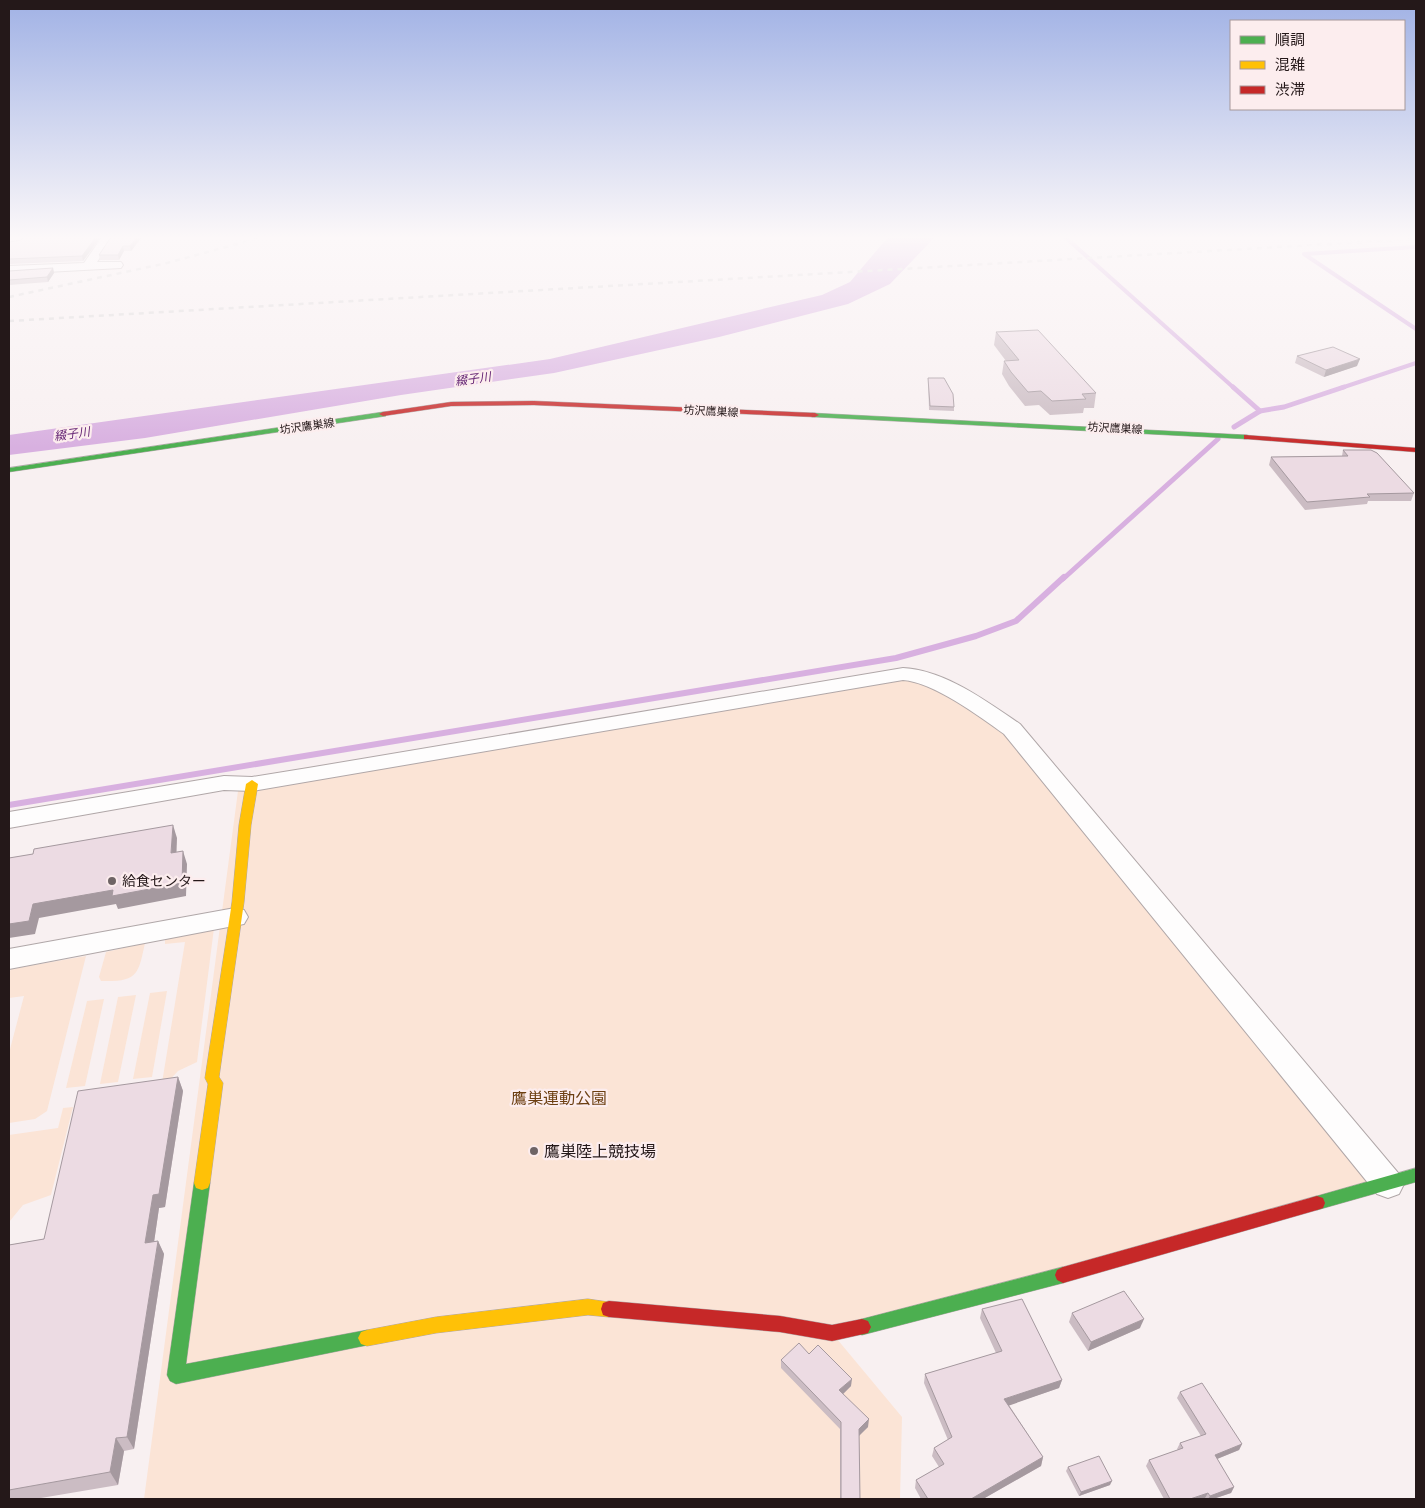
<svg xmlns="http://www.w3.org/2000/svg" width="1425" height="1508" viewBox="0 0 1425 1508" font-family="Overpass,'Noto Sans JP',sans-serif">
<rect width="100%" height="100%" fill="#f8f0f1"/>
<g fill="#fbe4d6">
<polygon points="920,675 1012,729 1388,1184 832,1333 902,1417 900,1499 144,1499 238,791"/>
<polygon points="214,928 197,1062 178,1071 161,1089 185,942 165,944 165,938"/>
<path d="M145,943C138,975 138,982 101,981L99,977L106,952Z"/>
<polygon points="86,956 47,1111 35,1119 9,1123 9,1053 24,996 9,998 9,973 11,969"/>
<polygon points="167,991 152,1077 133,1079 150,993"/>
<polygon points="136,995 118,1082 100,1084 118,997"/>
<polygon points="104,999 85,1086 66,1088 87,1001"/>
<polygon points="73,1107 51,1195 23,1205 9,1222 9,1135 58,1128 63,1108"/>
</g>
<polygon fill="#d8b0e0" points="888,237 935,237 890,284 848,304 719,337 554,373 401,395 145,438 9,455 9,435 550,359 822,295 850,282"/>
<g fill="none" stroke-linecap="round" stroke-linejoin="round">
<g stroke="#d8b0e0" stroke-width="4">
<polyline points="1065,237 1234,388"/>
<polyline points="1416,247 1304,254 1416,329"/>
<polyline points="1341,388 1416,363"/>
</g>
<g stroke="#d8b0e0" stroke-width="5">
<polyline points="1233,387 1260,411 1234,427"/>
<polyline points="1260,411 1284,407 1344,387"/>
<polyline points="1063,579 1218,439"/>
</g>
<polyline stroke="#d8b0e0" stroke-width="6" points="9,805 896,658 976,636 1016,621 1064,577"/>
<g stroke="#b0a7a8" stroke-width="2">
<g id="street">
<polygon points="102,237 113,238 97,262 121,262 123,265 121,268 9,274 9,266 84,263"/>
<path d="M903,668C945,670 986,701 1020,724L1399,1174L1404,1184L1399,1194L1388,1198L1377,1194L1004,734C979,716 933,682 903,680L252,791L224,790L9,828V812L224,776L252,777L308,768Z"/>
<polygon points="235,908 244,910 248,917 244,924 9,969 9,949"/>
</g>
</g>
<g stroke="#b0a7a8" stroke-width="1">
<g id="fast">
<polygon points="383,412 386,412 386,416 9,472 9,468"/>
<polygon points="812,413 1247,435 1251,437 1247,439 815,417 812,417"/>
<polygon points="1416,1168 1416,1182 1317,1210 1311,1208 1309,1203 1311,1198 1317,1196"/>
<polygon points="202,1176 208,1178 210,1183 186,1364 367,1330 373,1332 376,1338 373,1344 176,1384 170,1381 167,1375 194,1183 196,1178"/>
<polygon points="1063,1267 1069,1270 1071,1275 1069,1280 1063,1283 862,1335 856,1333 853,1327 856,1321 862,1319"/>
</g>
</g>
<g stroke="#b0a7a8" stroke-width="1">
<g id="slow">
<polygon points="252,780 258,784 251,825 244,902 219,1077 223,1083 210,1183 208,1188 202,1190 196,1188 194,1183 208,1084 205,1078 232,902 239,825 246,784"/>
<polygon points="588,1299 615,1303 617,1309 615,1315 609,1317 588,1315 436,1333 367,1346 361,1344 358,1338 361,1332 367,1330 436,1317"/>
</g>
</g>
<g stroke="#b0a7a8" stroke-width="1">
<g id="jam">
<polygon points="534,401 815,413 819,415 815,417 534,405 451,406 383,416 379,414 383,412 451,402"/>
<polygon points="1244,435 1416,448 1416,452 1247,439 1244,439"/>
<polygon points="1317,1196 1323,1198 1325,1203 1323,1208 1317,1210 1063,1283 1057,1280 1055,1275 1057,1270 1063,1267"/>
<polygon points="609,1301 780,1316 832,1325 862,1319 868,1321 871,1327 868,1333 832,1341 780,1332 609,1317 603,1315 601,1309 603,1303"/>
</g>
</g>
<use href="#street" fill="#fefdfd" fill-rule="evenodd"/>
<use href="#fast" fill="#4caf50" fill-rule="evenodd"/>
<use href="#slow" fill="#ffc107" fill-rule="evenodd"/>
<use href="#jam" fill="#c62828" fill-rule="evenodd"/>
<g stroke="#d8d6d6" stroke-width="2.5" stroke-dasharray="5 5" stroke-linecap="butt">
<polyline points="9,297 167,263 263,237"/>
<polyline points="9,321 1416,239"/>
</g>
</g>
<g fill="#cbbcc3">
<polygon points="24,237 101,237 83,261 9,264 9,265 9,242 21,240"/>
<polygon points="110,237 142,237 131,251 124,251 119,260 100,260 99,255 111,237"/>
<polygon points="53,268 54,273 48,282 9,285 9,271"/>
<polygon points="996,332 1096,393 1094,408 1084,408 1083,413 1050,415 1039,405 1025,406 1009,386 1002,374 1004,361 1006,361 994,345"/>
<polygon points="1297,356 1357,366 1324,377 1295,363"/>
<polygon points="928,378 954,407 954,411 929,410"/>
<polygon points="1343,450 1414,493 1411,501 1368,501 1367,504 1305,510 1269,465 1271,457 1342,456"/>
<polygon points="178,1077 183,1091 165,1207 159,1208 154,1242 158,1241 164,1254 134,1449 124,1451 118,1485 35,1499 9,1499 9,1245 44,1239"/>
<polygon points="982,1309 1062,1380 1059,1388 1009,1405 1043,1457 1041,1466 983,1499 921,1499 915,1488 916,1480 939,1467 932,1456 934,1448 948,1440 924,1383 925,1374 996,1353 980,1318"/>
<polygon points="1072,1313 1140,1328 1088,1351 1069,1322"/>
<polygon points="781,1360 851,1386 843,1394 868,1427 859,1435 860,1499 840,1499 840,1429 781,1368"/>
<polygon points="1180,1392 1242,1444 1239,1450 1217,1459 1234,1487 1231,1493 1213,1499 1206,1499 1205,1498 1202,1499 1164,1499 1146,1466 1149,1460 1178,1450 1177,1449 1180,1443 1201,1436 1177,1398"/>
<polygon points="1068,1467 1110,1485 1079,1496 1066,1471"/>
</g>
<g fill="#a5999f">
<polygon points="96,237 101,237 83,261 82,256"/>
<polygon points="137,237 142,237 131,251 130,246"/>
<polygon points="123,246 124,251 119,260 118,255"/>
<polygon points="53,268 54,273 48,282 47,277"/>
<polygon points="1360,359 1357,366 1324,377 1326,370"/>
<polygon points="173,825 177,838 176,866 171,853"/>
<polygon points="183,851 187,864 186,896 118,909 116,904 39,918 35,934 9,938 9,924 33,904"/>
<polygon points="178,1077 183,1091 165,1207 159,1208 152,1256 145,1243 153,1195"/>
<polygon points="158,1241 164,1254 134,1449 127,1437"/>
<polygon points="1144,1319 1140,1328 1088,1351 1091,1342"/>
<polygon points="852,1379 851,1386 839,1398 839,1390"/>
<polygon points="1062,1380 1059,1388 1002,1408 1004,1399"/>
<polygon points="869,1419 868,1427 858,1437 859,1429"/>
<polygon points="116,1438 124,1451 118,1485 110,1472"/>
<polygon points="1242,1444 1239,1450 1212,1461 1215,1455"/>
<polygon points="1043,1457 1041,1466 983,1499 971,1499"/>
<polygon points="1112,1481 1110,1485 1079,1496 1081,1492"/>
<polygon points="1234,1487 1231,1493 1213,1499 1208,1499 1210,1496"/>
<polygon points="1208,1493 1205,1498 1202,1499 1190,1499"/>
</g>
<g fill="#ecdbe3" stroke="#a5999f">
<polygon points="24,237 96,237 82,256 9,259 9,242 21,240"/>
<polygon points="111,237 137,237 130,246 123,246 118,255 99,255"/>
<polygon points="53,268 47,277 9,280 9,271"/>
<polygon points="1038,330 1096,393 1082,394 1086,399 1052,401 1041,391 1028,392 1011,372 1004,361 1019,360 996,332"/>
<polygon points="1333,347 1360,359 1326,370 1297,356"/>
<polygon points="928,378 944,378 953,394 954,407 930,406"/>
<polygon points="1343,450 1371,450 1377,453 1414,493 1367,494 1370,497 1307,502 1271,457 1348,456"/>
<polygon points="173,825 171,853 183,851 182,883 112,896 113,890 33,904 29,921 9,924 9,858 33,854 34,849"/>
<polygon points="178,1077 159,1194 153,1195 145,1243 158,1241 127,1437 116,1438 110,1472 9,1490 9,1245 44,1239 78,1091"/>
<polygon points="1124,1291 1144,1319 1091,1342 1072,1313"/>
<polygon points="1022,1299 1062,1380 1004,1399 1043,1457 971,1499 928,1499 916,1480 944,1464 934,1448 952,1437 925,1374 1002,1351 982,1309"/>
<polygon points="799,1343 809,1354 818,1345 852,1379 839,1390 869,1419 859,1429 860,1499 841,1499 841,1422 781,1360"/>
<polygon points="1202,1383 1242,1444 1215,1455 1234,1487 1210,1496 1208,1493 1190,1499 1170,1499 1149,1460 1183,1448 1180,1443 1206,1434 1180,1392"/>
<polygon points="1099,1456 1112,1481 1081,1492 1068,1467"/>
</g>
<linearGradient id="sky" x2="0" y2="1"><stop stop-color="#a1b2e5"/><stop offset="0.53" stop-color="#fcf8f9"/><stop offset="1" stop-color="#fcf8f9" stop-opacity="0"/></linearGradient>
<rect width="1425" height="448" fill="url(#sky)"/>
<g fill="#6e6465" stroke="#fcedee" stroke-width="2">
<circle cx="112" cy="881" r="5"/>
<circle cx="534" cy="1151" r="5"/>
</g>
<g text-anchor="middle" stroke-width="4.5" stroke-linejoin="round" paint-order="stroke">
<g font-size="11" fill="#241819" stroke="#fcedee">
<text transform="translate(711 411) rotate(3)" y="4">坊沢鷹巣線</text>
<text transform="translate(307 426) rotate(-8)" y="4">坊沢鷹巣線</text>
<text transform="translate(1115 428) rotate(3)" y="4">坊沢鷹巣線</text>
</g>
<g font-size="12" font-style="italic" fill="#642373" stroke="#fcedee">
<text transform="translate(473 379) rotate(-8)" y="4">綴子川</text>
<text transform="translate(72 434) rotate(-8)" y="4">綴子川</text>
</g>
<g font-size="14" fill="#241819" stroke="#fcedee" text-anchor="start">
<text x="122" y="886">給食センター</text>
</g>
<g font-size="16" fill="#6c3f12" stroke="#fcedee">
<text x="559" y="1104">鷹巣運動公園</text>
</g>
<g font-size="16" fill="#241819" stroke="#fcedee" text-anchor="start">
<text x="544" y="1157">鷹巣陸上競技場</text>
</g>
</g>
<rect width="1425" height="1508" fill="none" stroke="#241819" stroke-width="20"/>
<rect x="1230" y="20" width="175" height="90" fill="#fcedee" stroke="#a69899"/>
<rect x="1240" y="36" width="25" height="8" fill="#4caf50" stroke="#a69899"/>
<text x="1275" y="45" font-size="15" fill="#241819">順調</text>
<rect x="1240" y="61" width="25" height="8" fill="#ffc107" stroke="#a69899"/>
<text x="1275" y="70" font-size="15" fill="#241819">混雑</text>
<rect x="1240" y="86" width="25" height="8" fill="#c62828" stroke="#a69899"/>
<text x="1275" y="95" font-size="15" fill="#241819">渋滞</text>
</svg>
